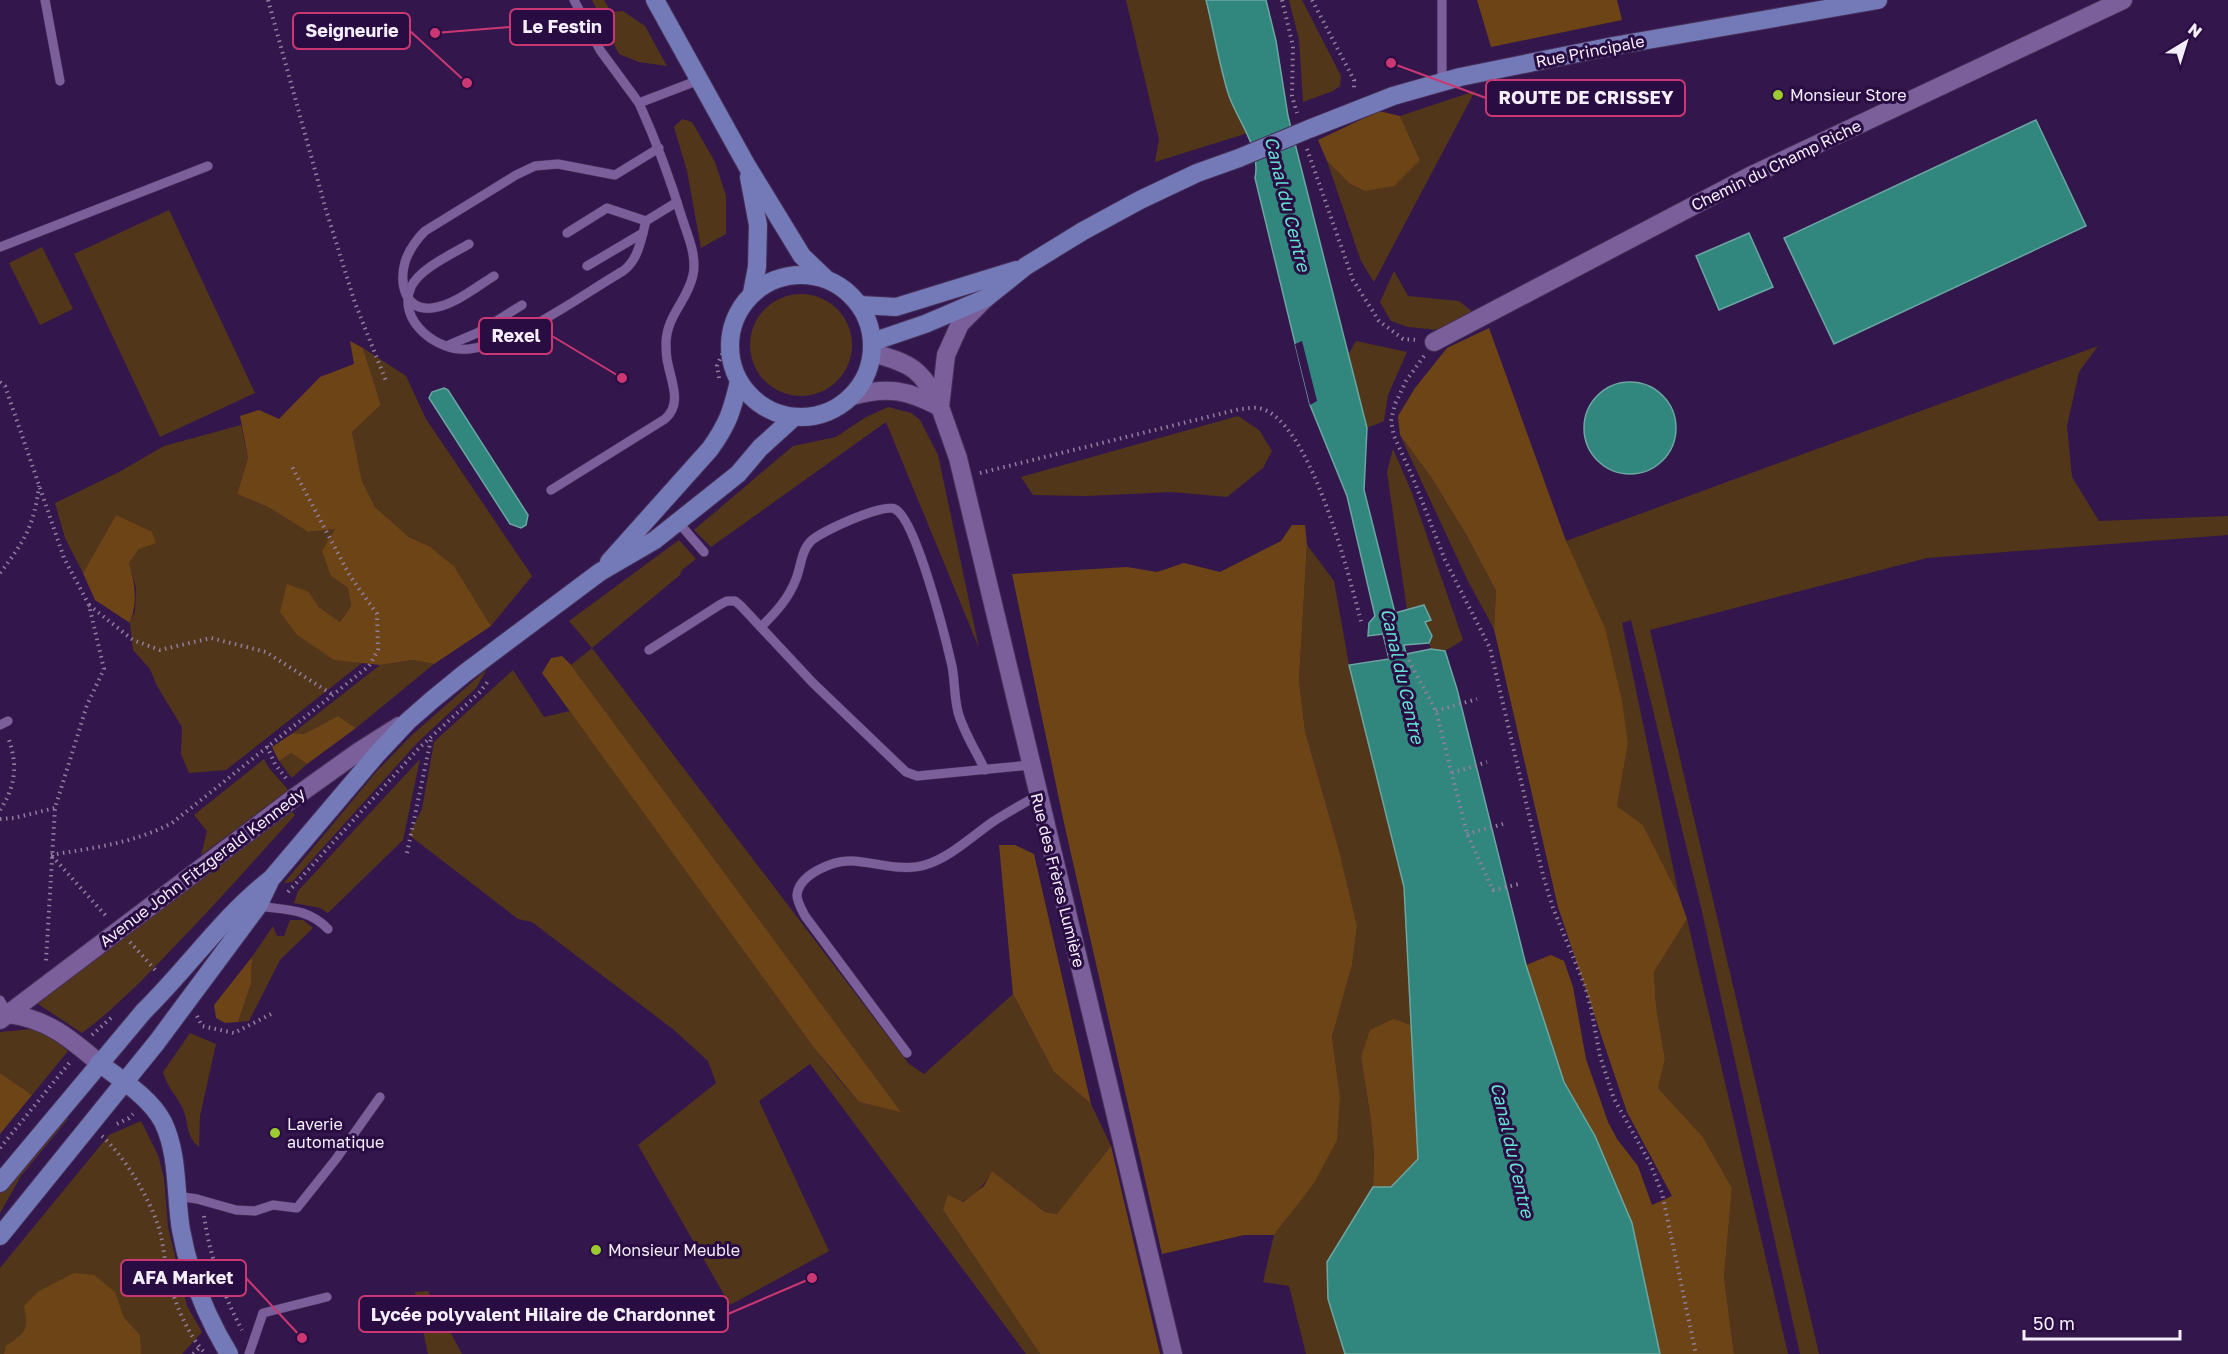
<svg xmlns="http://www.w3.org/2000/svg" width="2228" height="1354" viewBox="0 0 2228 1354" font-family="'Golos Text',sans-serif">
<rect width="100%" height="100%" fill="#33174c"/>
<g fill="#523619">
<polygon points="592,0 604,0 611,12 623,11 645,26 667,66 639,62 619,54"/>
<polygon points="1126,0 1206,0 1230,97 1248,133 1155,162 1159,139"/>
<polygon points="1289,0 1302,0 1341,76 1340,86 1333,91 1303,102 1299,39"/>
<polygon points="1475,91 1374,282 1361,261 1327,161 1349,183 1420,160 1400,116"/>
<polygon points="682,119 692,122 715,162 726,196 726,234 701,248 687,171 674,127"/>
<polygon points="169,210 255,393 160,437 74,254"/>
<polygon points="42,247 73,309 40,325 9,263"/>
<polygon points="1394,271 1408,296 1459,301 1475,314 1438,330 1408,327 1391,321 1380,302"/>
<circle cx="801" cy="345" r="51"/>
<polygon points="1356,341 1407,352 1388,395 1384,421 1367,428 1348,355"/>
<polygon points="2098,346 2079,372 2067,426 2072,477 2099,521 2228,516 2228,535 1927,558 1650,630 1819,1354 1800,1354 1701,907 1631,620 1622,623 1679,896 1643,825 1617,806 1628,744 1566,541"/>
<polygon points="363,348 406,376 426,419 532,576 491,626 454,566 429,546 409,537 375,507 362,481 352,432 381,405"/>
<polygon points="888,407 911,413 920,420 938,455 979,648 886,422 711,547 694,530 793,446 836,437 866,417"/>
<polygon points="1238,416 1259,430 1272,451 1263,468 1227,497 1172,492 1086,496 1033,495 1021,477"/>
<polygon points="241,425 248,458 237,494 268,507 308,532 335,529 331,576 348,588 351,606 340,622 319,607 309,592 334,659 362,663 226,770 189,773 181,754 182,727 157,686 150,669 133,650 130,623 135,611 136,588 129,563 139,549 116,515 83,573 65,538 55,503 119,472 164,446"/>
<polygon points="1400,435 1431,477 1467,536 1496,591 1494,629 1467,579"/>
<polygon points="1393,449 1412,493 1463,640 1445,651 1431,649 1429,643 1432,636 1425,622 1430,620 1424,605 1407,610 1387,472"/>
<path d="M679,540L696,559L682,570L680,575L592,648L909,1064L924,1074L1013,994L1054,1072L1091,1104L1111,1146L1058,1214L1045,1212L992,1171C981,1193 966,1201 943,1210L1040,1354H1026L810,1064L759,1101L829,1251L730,1305L638,1145L716,1083L708,1061L674,1030L532,922L518,919L409,835L422,809L434,742L513,670L544,717L570,711L814,1048L837,1077L859,1102L900,1111L571,665L592,648L569,621Z"/>
<polygon points="1307,545 1334,581 1349,665 1404,887 1411,1025 1393,1020 1361,1057 1371,1121 1374,1154 1373,1187 1327,1262 1328,1299 1345,1354 1306,1354 1289,1286 1263,1282 1274,1235 1288,1217 1340,1096 1332,1037 1352,965 1357,926 1339,850 1305,731 1299,680"/>
<polygon points="413,660 434,664 356,728 338,716 304,734 293,733 380,665"/>
<polygon points="487,669 476,688 417,743 292,882 284,883 377,771 412,735"/>
<polygon points="291,753 307,764 292,778 279,761"/>
<path d="M264,759C269,771 280,779 288,790L201,855L207,831L194,815Z"/>
<polygon points="420,759 403,840 328,913 320,908 294,903 298,891"/>
<path d="M291,811L295,815C254,861 213,907 170,951C143,980 114,1009 82,1033L38,1004L79,968Z"/>
<polygon points="1687,919 1788,1354 1734,1354 1724,1277 1732,1188 1703,1137 1658,1088 1665,1059 1656,1006 1654,972"/>
<polygon points="290,920 303,920 313,928 280,960 249,1021 238,1022 251,984 252,957 273,926 277,936 284,936"/>
<polygon points="32,1029 50,1036 68,1051 32,1095 0,1073 0,1032"/>
<path d="M190,1033L216,1044L200,1116L199,1147C184,1134 190,1123 182,1107C175,1093 168,1089 163,1072Z"/>
<polygon points="65,1112 68,1119 21,1176 0,1213 0,1192"/>
<polygon points="141,1121 158,1155 164,1178 168,1227 187,1306 202,1332 182,1354 0,1354 0,1268 109,1135"/>
<polygon points="428,1291 462,1354 428,1354 415,1292"/>
</g>
<g fill="#6d4415">
<polygon points="1477,0 1617,0 1622,20 1491,47"/>
<polygon points="1379,111 1400,116 1420,160 1394,186 1365,191 1349,183 1327,161 1318,140"/>
<polygon points="1489,328 1566,541 1605,628 1622,701 1628,744 1617,806 1643,825 1679,896 1687,919 1654,972 1656,1006 1665,1059 1658,1088 1703,1137 1732,1188 1724,1277 1734,1354 1660,1354 1632,1223 1595,1136 1564,1082 1526,965 1551,955 1564,961 1573,987 1586,1059 1608,1122 1617,1139 1638,1166 1652,1205 1672,1196 1627,1112 1558,907 1494,629 1496,591 1467,536 1431,477 1400,435 1398,416 1415,388 1447,348"/>
<polygon points="350,341 363,348 381,405 352,432 362,481 375,507 409,537 429,546 454,566 491,626 434,664 413,660 380,665 334,660 297,635 280,612 287,584 309,592 319,607 340,622 351,606 348,588 331,576 322,551 335,529 308,532 268,507 237,494 248,458 240,416 259,410 279,419 320,377 354,364"/>
<path d="M116,515L152,532L156,543L139,549L129,563C135,584 138,601 130,623L95,600L83,573Z"/>
<polygon points="1292,525 1305,525 1307,545 1299,680 1305,731 1339,850 1357,926 1352,965 1332,1037 1340,1096 1337,1140 1314,1183 1274,1235 1244,1235 1162,1254 1064,823 1012,574 1127,567 1157,572 1184,563 1220,572 1281,541"/>
<polygon points="562,656 571,665 901,1112 859,1102 814,1048 542,673 551,658"/>
<polygon points="338,716 356,728 307,764 291,753 279,761 272,747 293,733 304,734"/>
<polygon points="999,845 1015,845 1034,854 1091,1104 1054,1072 1013,994"/>
<polygon points="252,957 251,984 238,1022 225,1023 216,1018 214,1005"/>
<polygon points="1393,1019 1411,1025 1418,1159 1391,1187 1373,1187 1374,1154 1371,1121 1361,1057 1370,1030"/>
<polygon points="0,1073 32,1095 0,1134"/>
<polygon points="1111,1146 1160,1354 1040,1354 943,1210 948,1195 963,1202 984,1186 992,1171 1045,1212 1057,1214"/>
<path d="M74,1273L94,1275L115,1292L124,1318L140,1335L141,1354H4L6,1346C26,1332 29,1331 24,1306L39,1291Z"/>
</g>
<g fill="#31877d" stroke="#6ca6a3" stroke-width="1.5">
<path d="M1206,0H1266L1276,41L1288,116L1367,428L1364,490L1395,613L1424,605L1431,620L1425,622L1432,636L1429,643L1404,645L1406,654L1431,649L1445,651L1457,689L1526,965L1564,1082L1595,1136L1632,1223L1660,1354H1345L1328,1299L1327,1262L1373,1187H1391L1418,1159L1404,887L1349,665L1389,659L1383,634L1368,636L1369,623L1375,616L1347,496L1310,405L1255,178C1261,148 1239,123 1229,96C1219,65 1214,31 1206,0Z"/>
<polygon points="2036,120 2086,226 1834,344 1784,238"/>
<polygon points="1749,233 1773,287 1719,310 1696,256"/>
<circle cx="1630" cy="428" r="46"/>
<polygon points="444,388 448,390 528,515 526,525 521,528 510,524 429,398 432,392"/>
</g>
<polygon fill="#33174c" points="1302,341 1317,401 1310,405 1295,344"/>
<g fill="none" stroke-linecap="round" stroke-linejoin="round">
<g stroke="#463059" stroke-width="10">
<g id="lane">
<polyline points="45,0 60,81"/>
<polyline points="574,0 600,50 639,103 699,80"/>
<polyline points="1442,0 1442,82"/>
<polyline points="567,233 607,208 646,221"/>
<path d="M469,244C452,254 419,269 411,287C396,321 439,353 469,349C518,343 580,296 623,271C639,259 641,239 646,221L677,202"/>
<polyline points="0,247 208,166"/>
<polyline points="587,266 643,233"/>
<path d="M494,276C476,287 453,306 432,308C405,311 399,284 405,262C409,250 416,240 425,231L516,175L535,166L558,164L615,175L659,148"/>
<polyline points="449,345 477,333 522,305"/>
<path d="M551,490L665,419C682,404 672,384 668,364C666,357 666,349 666,342C667,315 688,300 693,275C697,256 688,236 682,218C670,178 656,141 639,103"/>
<polyline points="678,522 704,552"/>
<path d="M762,626C776,612 789,598 796,579C801,567 801,551 811,541C822,531 883,503 895,509C916,519 946,640 952,666C955,681 954,697 958,712C963,731 976,751 985,770"/>
<polyline points="649,650 721,604 727,601 735,601 741,606 813,683 906,772 917,776 1030,765"/>
<polyline points="0,725 8,721"/>
<path d="M258,906C285,910 308,908 328,929"/>
<polyline points="0,1000 8,1014"/>
<path d="M907,1053L805,916C802,910 797,902 797,895C799,874 834,860 852,861C875,862 902,872 925,865C951,857 972,836 994,821C1008,812 1023,804 1038,795"/>
<polyline points="177,1196 197,1199 236,1210 255,1211 273,1205 297,1208 336,1159 380,1097"/>
<polyline points="249,1354 263,1313 327,1297"/>
</g>
</g>
<g stroke="#463059" stroke-width="20">
<g id="street">
<polyline points="986,298 960,324 946,355 940,407 958,458 1173,1354"/>
<polyline points="1434,342 1750,176 2123,0"/>
<path d="M852,396C888,386 907,390 940,407C923,370 911,363 872,353"/>
<path d="M8,1014C46,1018 71,1039 99,1063"/>
<polyline points="0,1020 295,797 358,752 399,726"/>
</g>
</g>
<g stroke="#463059" stroke-width="20">
<g id="secondary">
<polyline points="655,0 747,166 802,256 826,279"/>
<polyline points="1309,129 1393,96 1460,77 1613,46 1878,0"/>
<polyline points="749,177 758,225 757,267 752,293"/>
<circle cx="801" cy="346" r="71"/>
<polyline points="860,305 896,307 1016,270"/>
<polyline points="872,342 925,324 986,298 1026,266 1083,231 1140,200 1197,173 1239,158"/>
<path d="M609,562L710,449C728,424 732,411 739,381"/>
<path d="M99,1063C121,1080 150,1097 163,1122C179,1155 175,1195 181,1230C189,1274 206,1316 229,1354"/>
<path d="M0,1183L144,1011C188,968 223,916 271,879L377,754L408,721L432,700L465,673L600,572L655,540L738,474L760,448L794,417"/>
<polyline points="0,1236 157,1042 258,906 269,883"/>
</g>
</g>
<g stroke="#907fa0" stroke-width="4" stroke-dasharray="1.5 4.5" stroke-linecap="butt">
<polyline points="268,0 326,210 355,303 386,381"/>
<polyline points="1282,0 1293,46 1292,96 1297,113"/>
<polyline points="1312,0 1354,80 1354,91"/>
<polyline points="1307,149 1353,280 1379,321 1403,339 1418,340"/>
<polyline points="1424,356 1406,381 1395,404 1391,421 1394,436 1413,478 1445,560 1490,648 1543,875 1553,908 1585,986 1591,1008 1600,1056 1614,1099 1650,1163 1662,1193 1696,1354"/>
<polyline points="719,378 717,366 729,338"/>
<polyline points="0,382 5,386 64,558 89,605 104,669 87,705 55,808 46,961"/>
<path d="M980,473L1240,409C1246,409 1253,407 1258,408C1310,416 1350,580 1362,625"/>
<path d="M0,573C24,542 34,526 39,486"/>
<polyline points="89,605 133,640 160,650 211,638 266,652 333,695"/>
<polyline points="1406,655 1436,711 1467,834 1493,890 1519,884"/>
<polyline points="1436,711 1477,699"/>
<polyline points="267,746 275,764 288,781"/>
<polyline points="1452,773 1487,762"/>
<path d="M0,810C16,786 18,764 8,737"/>
<polyline points="0,819 14,818 55,808"/>
<polyline points="1467,834 1503,824"/>
<polyline points="407,853 431,739"/>
<path d="M51,855C93,848 134,843 172,823L369,666L378,650L377,614L350,576L291,465"/>
<polyline points="52,856 107,917"/>
<polyline points="288,892 419,748 480,692 489,680"/>
<polyline points="130,942 157,972"/>
<polyline points="197,1016 202,1026 234,1033 273,1013"/>
<polyline points="92,1035 113,1016"/>
<polyline points="117,1124 129,1118 133,1114"/>
<path d="M102,1136C125,1157 148,1196 158,1225C164,1243 164,1262 169,1279C174,1302 189,1337 205,1353"/>
<polyline points="0,1148 70,1062"/>
<path d="M204,1216C210,1256 223,1295 242,1330"/>
<polyline points="193,1354 200,1347"/>
</g>
<use href="#lane" stroke="#7b5f9a" stroke-width="9"/>
<use href="#street" stroke="#7b5f9a" stroke-width="18"/>
<use href="#secondary" stroke="#747ab8" stroke-width="18"/>
<g stroke="#463059" stroke-width="20" stroke-linecap="butt">
<polyline id="secondary-bridge" points="1239,158 1309,129"/>
</g>
<use href="#secondary-bridge" stroke="#747ab8" stroke-width="18"/>
</g>
<g fill="#9dca30" stroke="#290c41" stroke-width="2">
<circle cx="1778" cy="95" r="6"/>
<circle cx="275" cy="1133" r="6"/>
<circle cx="596" cy="1250" r="6"/>
</g>
<g text-anchor="middle" stroke-width="6" stroke-linejoin="round" paint-order="stroke">
<g font-size="16" fill="#f4eefb" stroke="#290c41">
<text transform="translate(1590 51) rotate(-11)" y="6">Rue Principale</text>
<text transform="translate(1776 165) rotate(-26)" y="6">Chemin du Champ Riche</text>
<text transform="translate(202 867) rotate(-37)" y="6">Avenue John Fitzgerald Kennedy</text>
<text transform="translate(1058 880) rotate(76)" y="6">Rue des Frères Lumière</text>
</g>
<g font-size="16" fill="#f4eefb" stroke="#290c41" text-anchor="start">
<text x="1790" y="101">Monsieur Store</text>
<text x="287" y="1130">Laverie<tspan x="287" dy="18">automatique</tspan></text>
<text x="608" y="1256">Monsieur Meuble</text>
</g>
<g font-size="18" font-style="italic" fill="#66e1d3" stroke="#290c41">
<text transform="translate(1287 204) rotate(76)" y="6">Canal du Centre</text>
<text transform="translate(1402 676) rotate(77)" y="6">Canal du Centre</text>
<text transform="translate(1512 1150) rotate(77)" y="6">Canal du Centre</text>
</g>
</g>
<path fill="none" stroke="#ca3873" stroke-width="2" d="M435 33L510 27M467 83L410 31M1391 63L1486 98M622 378L552 336M302 1338L246 1278M812 1278L728 1314"/>
<g fill="#ca3873" stroke="#290c41" stroke-width="2">
<circle cx="435" cy="33" r="6"/>
<circle cx="467" cy="83" r="6"/>
<circle cx="1391" cy="63" r="6"/>
<circle cx="622" cy="378" r="6"/>
<circle cx="302" cy="1338" r="6"/>
<circle cx="812" cy="1278" r="6"/>
</g>
<g fill="#290c41" stroke="#ca3873" stroke-width="2">
<rect x="510" y="9" width="104" height="36" rx="6"/>
<rect x="293" y="13" width="117" height="36" rx="6"/>
<rect x="1486" y="80" width="199" height="36" rx="6"/>
<rect x="479" y="318" width="73" height="36" rx="6"/>
<rect x="121" y="1260" width="125" height="36" rx="6"/>
<rect x="359" y="1296" width="369" height="36" rx="6"/>
</g>
<g font-size="18" text-anchor="middle" font-weight="bold" fill="#f4eefb">
<text x="562" y="33">Le Festin</text>
<text x="352" y="37">Seigneurie</text>
<text x="1586" y="104">ROUTE DE CRISSEY</text>
<text x="516" y="342">Rexel</text>
<text x="183" y="1284">AFA Market</text>
<text x="543" y="1321">Lycée polyvalent Hilaire de Chardonnet</text>
</g>
<g transform="translate(2186 42) rotate(38)" stroke="#290c41" stroke-width="4.5" paint-order="stroke">
<path d="M0-4.5L10 22L0 15L-10 22Z" fill="#f4eefb"/>
<text y="-9" font-size="16" font-weight="bold" text-anchor="middle" fill="#f4eefb">N</text>
</g>
<path d="M2024 1330v9h156v-9" fill="none" stroke="#f4eefb" stroke-width="3"/>
<text x="2033" y="1330" font-size="18" fill="#f4eefb" stroke="#290c41" stroke-width="4.5" paint-order="stroke">50 m</text>
</svg>
